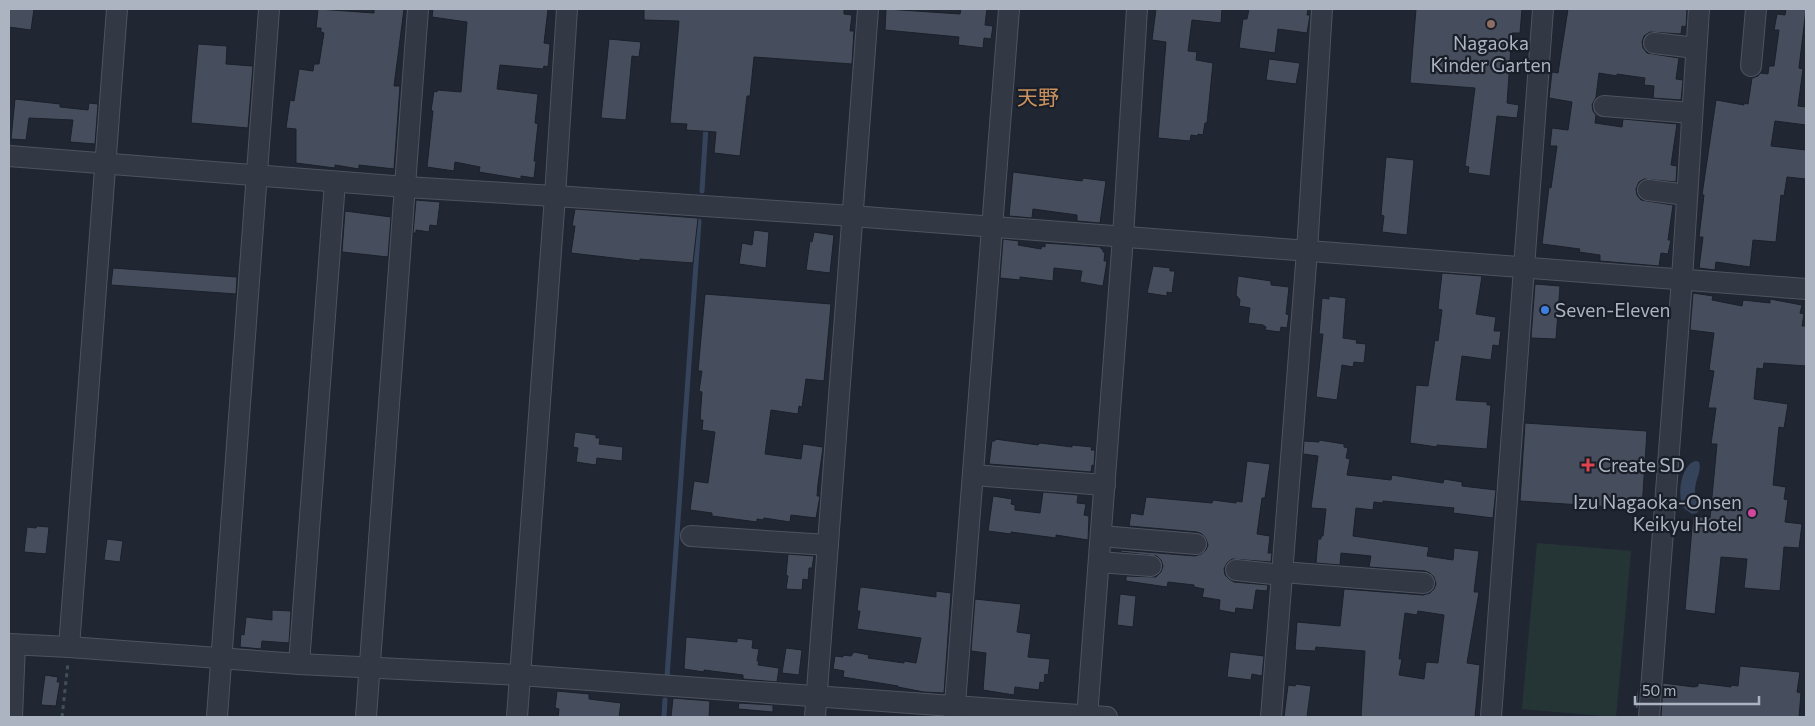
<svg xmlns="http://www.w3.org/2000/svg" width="1815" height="726" viewBox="0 0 1815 726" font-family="Commissioner,'Noto Sans JP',sans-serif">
<rect width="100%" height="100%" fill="#202733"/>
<polygon fill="#253536" points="1537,543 1631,551 1616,717 1522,709"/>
<path fill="#36445b" d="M1696,461L1699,462C1702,471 1695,480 1695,490C1695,498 1702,505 1697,513L1692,514C1690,512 1687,511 1685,509C1676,500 1680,464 1696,461Z"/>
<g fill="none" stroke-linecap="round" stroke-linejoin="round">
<g stroke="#36445b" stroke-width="5">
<polyline points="702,191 706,126"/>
<polyline points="667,677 699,221"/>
<polyline points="664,717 665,700"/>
</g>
</g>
<g fill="#464e5d" stroke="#1b202a" fill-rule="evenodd">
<polygon points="9,9 34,9 31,30 9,27"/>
<polygon points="318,9 374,13 374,9 404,9 394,86 400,86 394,169 359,165 359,169 335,165 335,168 296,163 296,129 286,128 290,100 294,101 299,69 313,71 314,64 319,64 324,33 321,32 321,28 316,28"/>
<polygon points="433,9 548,9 544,43 550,44 548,67 544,66 543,69 500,65 497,89 538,94 535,123 538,124 534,161 536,161 534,178 521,176 521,179 479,172 480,167 455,162 454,171 427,167 433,111 431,111 434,91 437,92 437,90 461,92 467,22 432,17"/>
<polygon points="644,9 844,9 844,14 852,15 850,31 854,31 852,64 754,57 750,96 747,96 740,156 714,153 716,132 686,130 687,124 670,123 679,21 644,20"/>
<polygon points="886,9 960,14 961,9 987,9 985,25 993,26 991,39 984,38 983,48 958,45 959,37 885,30"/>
<polygon points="1156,9 1222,9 1221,23 1192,20 1188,51 1197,52 1196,60 1213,63 1207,123 1205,123 1203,135 1198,134 1198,136 1191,135 1190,141 1158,138 1166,42 1152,40"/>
<polygon points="1249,9 1308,9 1307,15 1310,15 1307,33 1278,29 1275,53 1239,48 1243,19 1247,19"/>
<polygon points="1416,9 1522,9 1520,33 1512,33 1507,103 1519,105 1517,118 1497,116 1490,176 1468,173 1469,167 1465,166 1475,88 1410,83"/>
<polygon points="1568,9 1687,9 1686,27 1682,26 1681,34 1650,32 1644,36 1642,42 1643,48 1647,53 1679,58 1676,79 1683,80 1681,100 1653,98 1654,86 1644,85 1645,78 1617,74 1617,76 1599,73 1596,97 1592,105 1593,111 1596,115 1595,123 1622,127 1623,119 1677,124 1671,165 1677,166 1676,182 1644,179 1639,182 1636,189 1637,195 1641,200 1673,205 1668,240 1671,240 1668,254 1661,253 1659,266 1600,261 1600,255 1579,252 1580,249 1542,244 1549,187 1551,188 1557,146 1550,146 1552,128 1568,130 1572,102 1549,98 1552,72 1558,73"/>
<polygon points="1786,9 1806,9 1799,68 1803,69 1798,106 1806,107 1806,125 1775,121 1771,146 1806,150 1806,179 1787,177 1784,196 1781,195 1776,242 1753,240 1750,267 1716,262 1715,270 1699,268 1703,237 1699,237 1704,195 1702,195 1716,100 1744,105 1744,103 1748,104 1752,78 1758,76 1760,73 1768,74 1769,66 1774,66 1779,30 1774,30 1777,14 1785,15"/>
<polygon points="609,39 641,42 639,57 632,56 626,120 601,118"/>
<polygon points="198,44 227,46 226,64 253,66 248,128 191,123"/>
<polygon points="1269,59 1300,63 1296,84 1266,80"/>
<polygon points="15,99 60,104 60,107 88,110 89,103 98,104 95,144 70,142 73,120 29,118 26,140 11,139"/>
<polygon points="1386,157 1414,160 1407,235 1382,232 1384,216 1381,215"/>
<polygon points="1013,172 1082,181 1083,178 1106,181 1100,223 1077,221 1077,215 1033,209 1032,218 1009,216"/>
<polygon points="416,200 440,202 437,226 430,225 429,232 416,230 416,233 413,233"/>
<polygon points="575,209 698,218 693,263 640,259 640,261 571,253 575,226 572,226"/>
<polygon points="345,211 391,217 388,257 342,252"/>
<polygon points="754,230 769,232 766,268 739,264 742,243 752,245"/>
<polygon points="814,232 834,235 830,273 806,270 810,241 812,242"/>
<polygon points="1003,239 1019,241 1018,245 1041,249 1042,246 1045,247 1045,243 1101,247 1101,249 1103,249 1103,252 1105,252 1104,261 1107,261 1103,286 1080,282 1082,271 1054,268 1053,281 1020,277 1020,280 1000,278"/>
<polygon points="1153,266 1170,268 1170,271 1175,271 1172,293 1167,292 1167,296 1147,293"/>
<polygon points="113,268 237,277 236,294 111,285"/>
<polygon points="1442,273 1482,276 1476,314 1496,317 1494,331 1501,331 1499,346 1493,345 1491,360 1462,356 1456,400 1487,402 1487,405 1491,405 1487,449 1437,445 1437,447 1410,443 1416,385 1428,386 1435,340 1438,341 1442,310 1438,309"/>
<polygon points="1238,276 1271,281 1271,285 1289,287 1286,314 1289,315 1287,328 1281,327 1280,332 1265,330 1266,327 1263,325 1248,323 1250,308 1239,306 1240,300 1236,295"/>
<polygon points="1535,284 1560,286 1556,339 1531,338"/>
<polygon points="1693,293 1713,296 1712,300 1742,306 1743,300 1770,303 1770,299 1802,305 1800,313 1804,314 1802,326 1806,326 1806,366 1764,363 1763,369 1757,368 1754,399 1788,404 1784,428 1779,427 1773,485 1786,487 1784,499 1788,500 1785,522 1802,524 1799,548 1784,547 1780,591 1744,588 1747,559 1721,557 1715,614 1685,610 1693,516 1710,518 1717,444 1711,444 1716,408 1708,408 1714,371 1709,370 1714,333 1690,330"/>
<polygon points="705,294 831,304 824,381 806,379 802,407 799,406 798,414 771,410 765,454 801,459 803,444 823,447 818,484 817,496 820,496 816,518 791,515 790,522 764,518 763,520 757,519 757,522 712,516 712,513 690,510 694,481 708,483 715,432 702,430 703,420 700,420 702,392 699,391 702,371 698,371"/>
<polygon points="1329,296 1346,298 1343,338 1357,340 1356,343 1366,344 1364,363 1354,362 1353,367 1342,365 1337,400 1316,397 1323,334 1319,334 1322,298 1329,299"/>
<polygon points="1525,423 1647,431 1642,509 1520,501"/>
<polygon points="575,432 596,435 596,438 600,438 599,444 623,447 622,461 597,458 596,465 576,462 578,448 573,447"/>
<polygon points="995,439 1038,445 1040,443 1072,447 1072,445 1092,447 1091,450 1095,450 1094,466 1092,465 1091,472 989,464 992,441 995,441"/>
<path d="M1319,440L1344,444V447L1348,448L1346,458L1350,459L1347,475L1391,480L1392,475L1443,483L1444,479L1462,482V486L1496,490L1493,518L1453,513L1454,508L1383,501V503L1374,502L1373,510L1356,508L1353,536L1429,547L1427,556L1453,560L1454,548L1479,551L1474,592H1479L1467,663L1480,665L1475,717H1361L1365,651L1316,647L1315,651L1295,650L1297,622L1340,626L1344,589L1423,595L1430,593L1434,589L1436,584L1434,577L1430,573L1425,571L1369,567L1371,556L1341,553L1340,565L1316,563L1318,539H1321V536H1323L1326,509L1311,508L1318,456L1303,454L1304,441L1319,442ZM1418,611L1444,615L1438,663L1426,662L1424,679L1399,675L1402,659H1399L1405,613L1417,615Z"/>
<polygon points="1247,461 1270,464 1265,498 1262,498 1257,534 1270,536 1268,553 1272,553 1271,562 1232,559 1227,563 1224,569 1225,575 1229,579 1234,582 1268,585 1267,591 1256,590 1253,610 1236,608 1235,613 1219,610 1220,600 1202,597 1204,589 1194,587 1194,585 1168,582 1167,587 1126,581 1126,576 1156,577 1161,572 1163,566 1161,560 1157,556 1120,552 1121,550 1195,556 1201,554 1206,550 1208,545 1206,539 1202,534 1197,532 1129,526 1131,513 1143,515 1146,497 1212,503 1213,500 1236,503 1236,501 1242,502"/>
<polygon points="1043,492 1078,495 1077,503 1086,504 1084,515 1089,516 1088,540 1056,535 1056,538 1011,532 1011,534 988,531 993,496 1012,499 1011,504 1015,505 1015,510 1040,513"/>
<polygon points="37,526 49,527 46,554 24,552 27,527 36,528"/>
<polygon points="107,539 123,541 120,562 104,560"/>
<polygon points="788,554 814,556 812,568 809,568 808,580 803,579 802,590 786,589 788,576 786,575"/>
<polygon points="862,587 936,597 936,591 951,593 944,693 924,692 898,687 898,686 843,677 844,671 833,669 835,656 843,657 843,655 851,656 854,652 869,655 868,658 904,663 904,661 916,663 921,638 857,629 860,611 857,611 860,588"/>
<polygon points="1120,594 1136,596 1133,627 1117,625"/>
<polygon points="975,599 1021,604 1017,632 1031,634 1028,657 1050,659 1048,675 1045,674 1044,683 1040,682 1039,690 1015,687 1014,695 983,690 986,653 971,651"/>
<polygon points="272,610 291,611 289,643 262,641 261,649 240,647 241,634 244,635 246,617 272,620"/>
<polygon points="686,637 737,642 737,638 753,640 752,648 759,649 757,661 759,661 758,665 779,668 777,682 743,679 743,675 704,670 704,672 684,669"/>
<polygon points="786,648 802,650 799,675 782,673"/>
<polygon points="1230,652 1264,656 1262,676 1252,674 1251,680 1227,677"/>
<polygon points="1740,666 1800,672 1797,692 1801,693 1799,717 1661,717 1663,683 1694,687 1698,686 1698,683 1731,687 1731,685 1738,686"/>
<polygon points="45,675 58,677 57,682 60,682 56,706 41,705"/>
<polygon points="1296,684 1311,686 1307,717 1284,717 1288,685 1295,686"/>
<polygon points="1638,685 1639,685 1638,709 1635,708"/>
<polygon points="557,691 589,694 589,699 621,703 619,717 558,717 559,709 555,708"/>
<polygon points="673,698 710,701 709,717 671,717"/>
<polygon points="739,703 773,705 773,712 738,709"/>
</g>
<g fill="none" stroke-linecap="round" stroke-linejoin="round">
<g stroke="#4d545f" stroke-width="22">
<g id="minor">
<polyline points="1654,43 1696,48"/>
<polyline points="1751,66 1756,9"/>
<polyline points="1604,106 1692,113"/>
<polyline points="9,156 406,187 555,196 852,216 1806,289"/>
<polyline points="1648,190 1687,195"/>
<polyline points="973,475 1105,485"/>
<polyline points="691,536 828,545"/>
<polyline points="1101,536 1196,544"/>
<polyline points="1099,562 1151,566"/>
<polyline points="1236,570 1282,575"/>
<polyline points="1282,572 1424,583"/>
<polyline points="9,644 69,647 299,664 519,675 1107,717"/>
<polyline points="69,647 117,9"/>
<polyline points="299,664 335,182"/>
<polyline points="12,717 15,645"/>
<polyline points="217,717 269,9"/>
<polyline points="366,717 418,9"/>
<polyline points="517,717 555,196 567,9"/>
<polyline points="815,717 868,9"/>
<polyline points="954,717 1009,9"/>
<polyline points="1087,717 1123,237 1137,9"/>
<polyline points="1271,717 1307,251 1322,9"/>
<polyline points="1491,717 1543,9"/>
<polyline points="1649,717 1682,279 1699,9"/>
</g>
</g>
<polyline stroke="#415054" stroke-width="3" stroke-dasharray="4 4" stroke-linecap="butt" points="62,717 68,663"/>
<use href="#minor" stroke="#333944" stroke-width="20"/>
</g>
<circle fill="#8d6e63" stroke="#191e28" stroke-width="2" cx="1491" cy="24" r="5"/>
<circle fill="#3f7fe0" stroke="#191e28" stroke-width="2" cx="1545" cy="310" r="5"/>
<path fill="#e0444e" stroke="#191e28" stroke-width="2" d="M1585.5 457.5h5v5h5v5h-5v5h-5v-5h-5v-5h5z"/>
<circle fill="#d1479c" stroke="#191e28" stroke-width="2" cx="1752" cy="513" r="5"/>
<g text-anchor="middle" stroke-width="4.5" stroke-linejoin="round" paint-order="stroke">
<g font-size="19" fill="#adb4c1" stroke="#191e28" text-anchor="start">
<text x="1491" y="50" text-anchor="middle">Nagaoka<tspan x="1491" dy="22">Kinder Garten</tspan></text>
<text x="1555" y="317">Seven-Eleven</text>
<text x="1598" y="472">Create SD</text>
<text x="1742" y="509" text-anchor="end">Izu Nagaoka-Onsen<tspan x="1742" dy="22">Keikyu Hotel</tspan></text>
</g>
<g font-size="21" fill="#ca935f" stroke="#191e28">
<text x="1038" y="105">天野</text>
</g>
</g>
<rect width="1815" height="726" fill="none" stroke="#adb4c1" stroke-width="20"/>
<path d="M1635 696v8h124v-8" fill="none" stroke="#adb4c1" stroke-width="2.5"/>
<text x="1642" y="696" font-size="15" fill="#adb4c1" stroke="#191e28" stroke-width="4" paint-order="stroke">50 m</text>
</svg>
